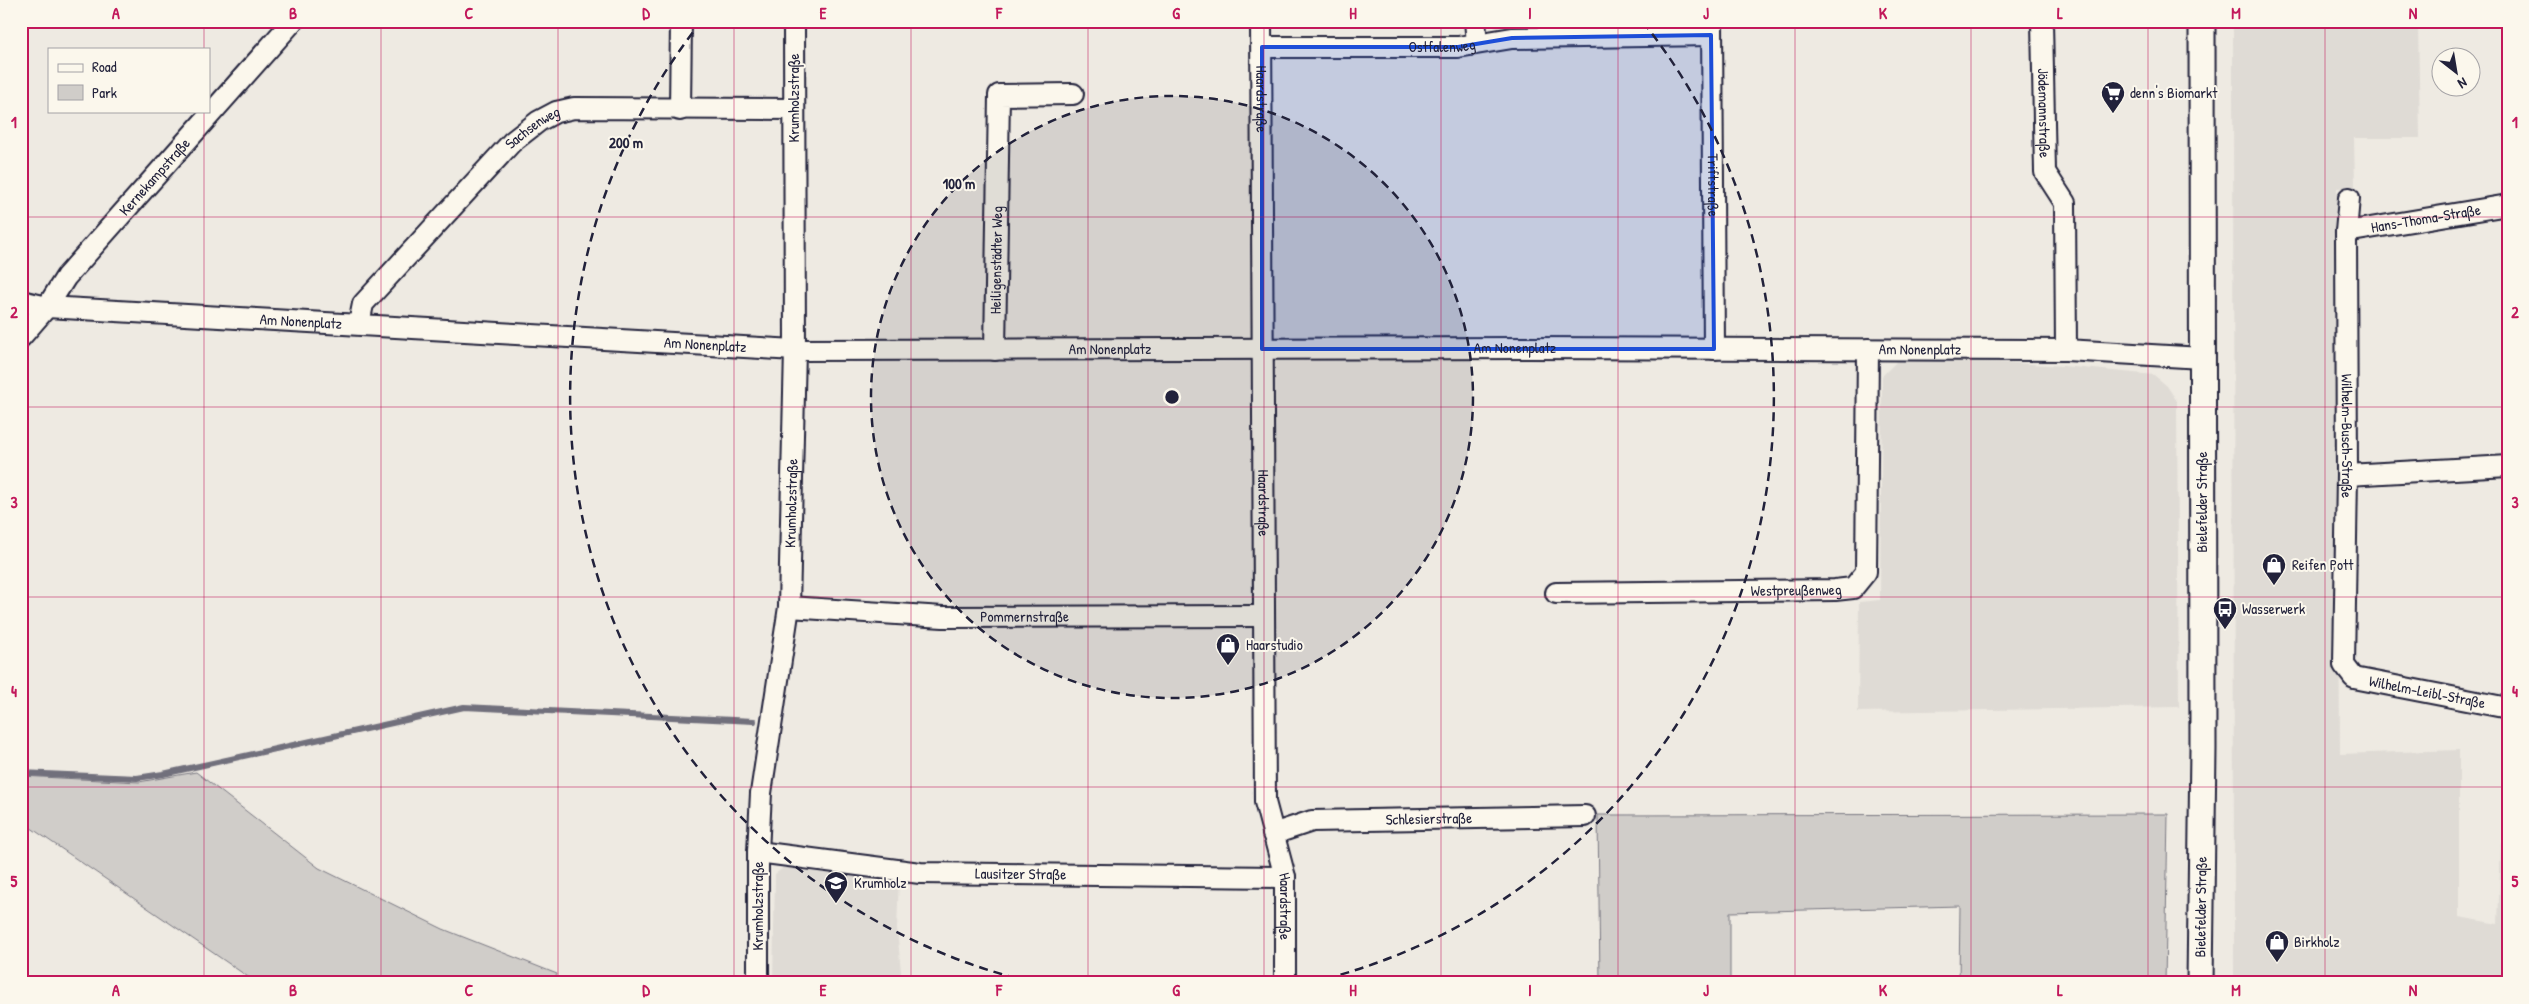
<svg xmlns="http://www.w3.org/2000/svg" width="2529" height="1004" viewBox="0 0 2529 1004" font-family="'Patrick Hand',sans-serif">
<rect width="100%" height="100%" fill="#eeeae2"/>
<filter id="ink" filterUnits="userSpaceOnUse"><feTurbulence type="fractalNoise" baseFrequency=".02" numOctaves="2"/><feDisplacementMap in="SourceGraphic" scale="10" xChannelSelector="R" yChannelSelector="G"/><feConvolveMatrix kernelMatrix="1 2 1 2 8 2 1 2 1" color-interpolation-filters="sRGB"/></filter>
<g filter="url(#ink)">
<g fill="#dfdbd5">
<polygon points="2233,21 2418,21 2420,138 2354,138 2355,187 2337,188 2340,754 2459,750 2459,917 2498,924 2501,843 2508,843 2508,983 2234,983"/>
<polygon points="1897,361 1983,361 2063,366 2154,375 2167,386 2177,401 2179,707 1858,712 1859,602 1880,600 1882,376"/>
<polygon points="787,865 899,880 897,928 902,983 773,983 775,874"/>
</g>
<g fill="#d0cdc9" stroke="#797882">
<polygon points="196,772 319,868 443,929 557,974 553,983 257,983 21,821 21,776 139,782"/>
<polygon points="2168,814 2165,983 1959,983 1960,906 1730,912 1730,983 1600,983 1598,815"/>
</g>
<g fill="none" stroke-linecap="round" stroke-linejoin="round">
<polyline stroke="#716f7c" stroke-width="6" points="21,773 137,778 163,774 464,707 754,721"/>
<g stroke="#22223b" stroke-width="24">
<g id="minor">
<path id="s1" d="M1261,21L1265,802L1285,877V983"/>
<polyline points="1475,21 1477,43"/>
<path id="s2" d="M1712,21L1714,349"/>
<path id="s3" d="M2042,21L2045,172L2065,203L2066,350"/>
<path id="s4" d="M1262,47H1458L1512,38L1711,35"/>
<polyline points="680,110 681,21"/>
<path id="s5" d="M2349,198L2346,232L2347,475L2344,665L2354,678L2508,708"/>
<path id="s6" d="M2346,232L2508,205"/>
<path id="s7" d="M21,301L47,307L795,350L1530,348L2066,350L2202,358"/>
<path id="s8" d="M359,324L363,304L512,142L539,121L556,112L574,108L794,109"/>
<path id="s9" d="M21,337L47,307L66,277L293,21"/>
<path id="s10" d="M995,350L999,95L1073,94"/>
<polyline points="2347,475 2508,466"/>
<path id="s11" d="M1556,593L1835,590L1853,588L1866,572L1868,349"/>
<path id="s12" d="M789,607L943,617L1262,616"/>
<path id="s13" d="M1273,834L1312,821L1585,816"/>
<path id="s14" d="M758,852L920,873L1285,877"/>
<path id="s15" d="M758,983V852L761,793L789,607L795,350L794,21"/>
</g>
</g>
<g stroke="#22223b" stroke-width="29">
<g id="major">
<path id="s16" d="M2200,983L2203,748L2202,21"/>
</g>
</g>
<use href="#minor" stroke="#fbf7ec" stroke-width="20"/>
<use href="#major" stroke="#fbf7ec" stroke-width="25"/>
</g>
</g>
<path fill="#1d4ed8" fill-opacity="0.2" stroke="#1d4ed8" stroke-width="4" stroke-linejoin="round" d="M1711,35L1714,349H1262V47H1458L1512,38Z"/>
<path fill="none" stroke="#c2185b" stroke-width="1" stroke-opacity="0.55" d="M204,21V49M381,21V983M558,21V983M734,21V983M911,21V983M1088,21V983M1264,21V983M1441,21V983M1618,21V983M1795,21V983M1971,21V983M2148,21V983M2325,21V983M204,111V983M21,217H2508M21,407H2508M21,597H2508M21,787H2508"/>
<circle cx="1172" cy="397" r="301" fill="#22223b" fill-opacity=".12"/>
<g fill="none" stroke="#22223b" stroke-width="2.5" stroke-dasharray="9 6">
<circle cx="1172" cy="397" r="301"/>
<path d="M1031 982A602 602 0 0 1 701 22M1643 22A602 602 0 0 1 1313 982"/>
</g>
<defs>
<g id="supermarket-pin" transform="scale(1.25)"><path d="M0 17L-7.5 6A9.5 9.5 0 1 1 7.5 6Z" fill="#22223b" stroke="#fbf7ec"/><path d="M-6-5.5h2.5l.6 2H6L4.5 2H-2.5L-4.4-4H-6ZM-1.5 3.2a1.3 1.3 0 1 0 .1 0ZM3 3.2a1.3 1.3 0 1 0 .1 0Z" fill="#fff"/></g>
<g id="shop-pin" transform="scale(1.25)"><path d="M0 17L-7.5 6A9.5 9.5 0 1 1 7.5 6Z" fill="#22223b" stroke="#fbf7ec"/><path d="M-5-2.5h2.3a2.7 3.5 0 0 1 5.4 0H5L5.5 6h-11ZM-1.5-2.5h3a1.5 2.3 0 0 0-3 0Z" fill="#fff"/></g>
<g id="bus-pin" transform="scale(1.25)"><path d="M0 17L-7.5 6A9.5 9.5 0 1 1 7.5 6Z" fill="#22223b" stroke="#fbf7ec"/><path d="M-5-6H5V4H4V6H2V4H-2V6H-4V4H-5ZM-3.5-4V0h7V-4ZM-3.5 1.2v1.5H-2V1.2ZM2 1.2v1.5H3.5V1.2Z" fill="#fff"/></g>
<g id="school-pin" transform="scale(1.25)"><path d="M0 17L-7.5 6A9.5 9.5 0 1 1 7.5 6Z" fill="#22223b" stroke="#fbf7ec"/><path d="M0-5L7-2L0 1L-7-2ZM-4 1L0 2.5L4 1V4Q0 6-4 4Z" fill="#fff"/></g>
</defs>
<g fill-rule="evenodd">
<use href="#supermarket-pin" x="2113" y="93"/>
<use href="#shop-pin" x="2274" y="565"/>
<use href="#bus-pin" x="2225" y="609"/>
<use href="#shop-pin" x="1228" y="645"/>
<use href="#school-pin" x="836" y="883"/>
<use href="#shop-pin" x="2277" y="942"/>
</g>
<g text-anchor="middle" stroke-width="4" stroke-linejoin="round" paint-order="stroke">
<g font-size="15" fill="#22223b" stroke="#fbf7ec">
<text dy="5" stroke="none"><textPath href="#s4" startOffset="180">Ostfalenweg</textPath></text>
<text transform="translate(794 98) rotate(-90)" y="5">Krumholzstraße</text>
<text dy="5" stroke="none"><textPath href="#s1" startOffset="78">Haardstraße</textPath></text>
<text dy="5" stroke="none"><textPath href="#s3" startOffset="92">Jödemannstraße</textPath></text>
<text dy="5" stroke="none"><textPath href="#s8" startOffset="266">Sachsenweg</textPath></text>
<text dy="5" stroke="none"><textPath href="#s9" startOffset="209">Kernekampstraße</textPath></text>
<text dy="5" stroke="none"><textPath href="#s2" startOffset="164">Triftstraße</textPath></text>
<text dy="5" stroke="none"><textPath href="#s6" startOffset="81">Hans-Thoma-Straße</textPath></text>
<text dy="5" stroke="none"><textPath href="#s10" startOffset="90">Heiligenstädter Weg</textPath></text>
<text dy="5" stroke="none"><textPath href="#s7" startOffset="281">Am Nonenplatz</textPath></text>
<text dy="5" stroke="none"><textPath href="#s7" startOffset="686">Am Nonenplatz</textPath></text>
<text dy="5" stroke="none"><textPath href="#s7" startOffset="1496">Am Nonenplatz</textPath></text>
<text dy="5" stroke="none"><textPath href="#s7" startOffset="1091">Am Nonenplatz</textPath></text>
<text dy="5" stroke="none"><textPath href="#s7" startOffset="1901">Am Nonenplatz</textPath></text>
<text dy="5" stroke="none"><textPath href="#s5" startOffset="238">Wilhelm-Busch-Straße</textPath></text>
<text transform="translate(2202 502) rotate(-90)" y="5">Bielefelder Straße</text>
<text dy="5" stroke="none"><textPath href="#s15" startOffset="482">Krumholzstraße</textPath></text>
<text dy="5" stroke="none"><textPath href="#s1" startOffset="482">Haardstraße</textPath></text>
<text dy="5" stroke="none"><textPath href="#s11" startOffset="240">Westpreußenweg</textPath></text>
<text dy="5" stroke="none"><textPath href="#s12" startOffset="236">Pommernstraße</textPath></text>
<text dy="5" stroke="none"><textPath href="#s5" startOffset="558">Wilhelm-Leibl-Straße</textPath></text>
<text dy="5" stroke="none"><textPath href="#s13" startOffset="158">Schlesierstraße</textPath></text>
<text dy="5" stroke="none"><textPath href="#s14" startOffset="264">Lausitzer Straße</textPath></text>
<text transform="translate(758 906) rotate(-90)" y="5">Krumholzstraße</text>
<text dy="5" stroke="none"><textPath href="#s1" startOffset="888">Haardstraße</textPath></text>
<text dy="5" stroke="none"><textPath href="#s16" startOffset="76">Bielefelder Straße</textPath></text>
</g>
<g font-size="15" fill="#22223b" stroke="#fbf7ec" text-anchor="start">
<text x="2130" y="98">denn's Biomarkt</text>
<text x="2292" y="570">Reifen Pott</text>
<text x="2242" y="614">Wasserwerk</text>
<text x="1246" y="650">Haarstudio</text>
<text x="854" y="888">Krumholz</text>
<text x="2294" y="947">Birkholz</text>
</g>
</g>
<circle cx="1172" cy="397" r="8" fill="#22223b" stroke="#fbf7ec" stroke-width="2.5"/>
<g font-size="15" text-anchor="middle" font-weight="bold" fill="#22223b" stroke="#fbf7ec" stroke-width="4" stroke-linejoin="round" paint-order="stroke">
<text x="626" y="148">200 m</text>
<text x="959" y="189">100 m</text>
</g>
<rect width="2529" height="1004" fill="none" stroke="#fbf7ec" stroke-width="55"/>
<rect x="48" y="48" width="162" height="65" fill="#fbf7ec" stroke="#a4a2a5"/>
<rect x="58" y="64" width="25" height="8" fill="#fbf7ec" stroke="#a4a2a5"/>
<text x="92" y="72" font-size="15" fill="#22223b">Road</text>
<rect x="58" y="85" width="25" height="15" fill="#d0cdc9" stroke="#a4a2a5"/>
<text x="92" y="98" font-size="15" fill="#22223b">Park</text>
<g transform="translate(2456 72) rotate(149)"><circle r="24" fill="#fbf7ec" stroke="#a4a2a5"/>
<path d="M0-4L9 19L0 12L-9 19Z" fill="#22223b"/>
<text y="-8" font-size="14" font-weight="bold" text-anchor="middle" fill="#22223b">N</text>
</g>
<rect x="28" y="28" width="2474" height="948" fill="none" stroke="#c2185b" stroke-width="2"/>
<g font-size="16" text-anchor="middle" font-weight="bold" fill="#c2185b">
<text x="116" y="19">A</text>
<text x="293" y="19">B</text>
<text x="469" y="19">C</text>
<text x="646" y="19">D</text>
<text x="823" y="19">E</text>
<text x="999" y="19">F</text>
<text x="1176" y="19">G</text>
<text x="1353" y="19">H</text>
<text x="1530" y="19">I</text>
<text x="1706" y="19">J</text>
<text x="1883" y="19">K</text>
<text x="2060" y="19">L</text>
<text x="2236" y="19">M</text>
<text x="2413" y="19">N</text>
<text x="14" y="128">1</text>
<text x="2515" y="128">1</text>
<text x="14" y="318">2</text>
<text x="2515" y="318">2</text>
<text x="14" y="508">3</text>
<text x="2515" y="508">3</text>
<text x="14" y="697">4</text>
<text x="2515" y="697">4</text>
<text x="14" y="887">5</text>
<text x="2515" y="887">5</text>
<text x="116" y="996">A</text>
<text x="293" y="996">B</text>
<text x="469" y="996">C</text>
<text x="646" y="996">D</text>
<text x="823" y="996">E</text>
<text x="999" y="996">F</text>
<text x="1176" y="996">G</text>
<text x="1353" y="996">H</text>
<text x="1530" y="996">I</text>
<text x="1706" y="996">J</text>
<text x="1883" y="996">K</text>
<text x="2060" y="996">L</text>
<text x="2236" y="996">M</text>
<text x="2413" y="996">N</text>
</g>
</svg>
